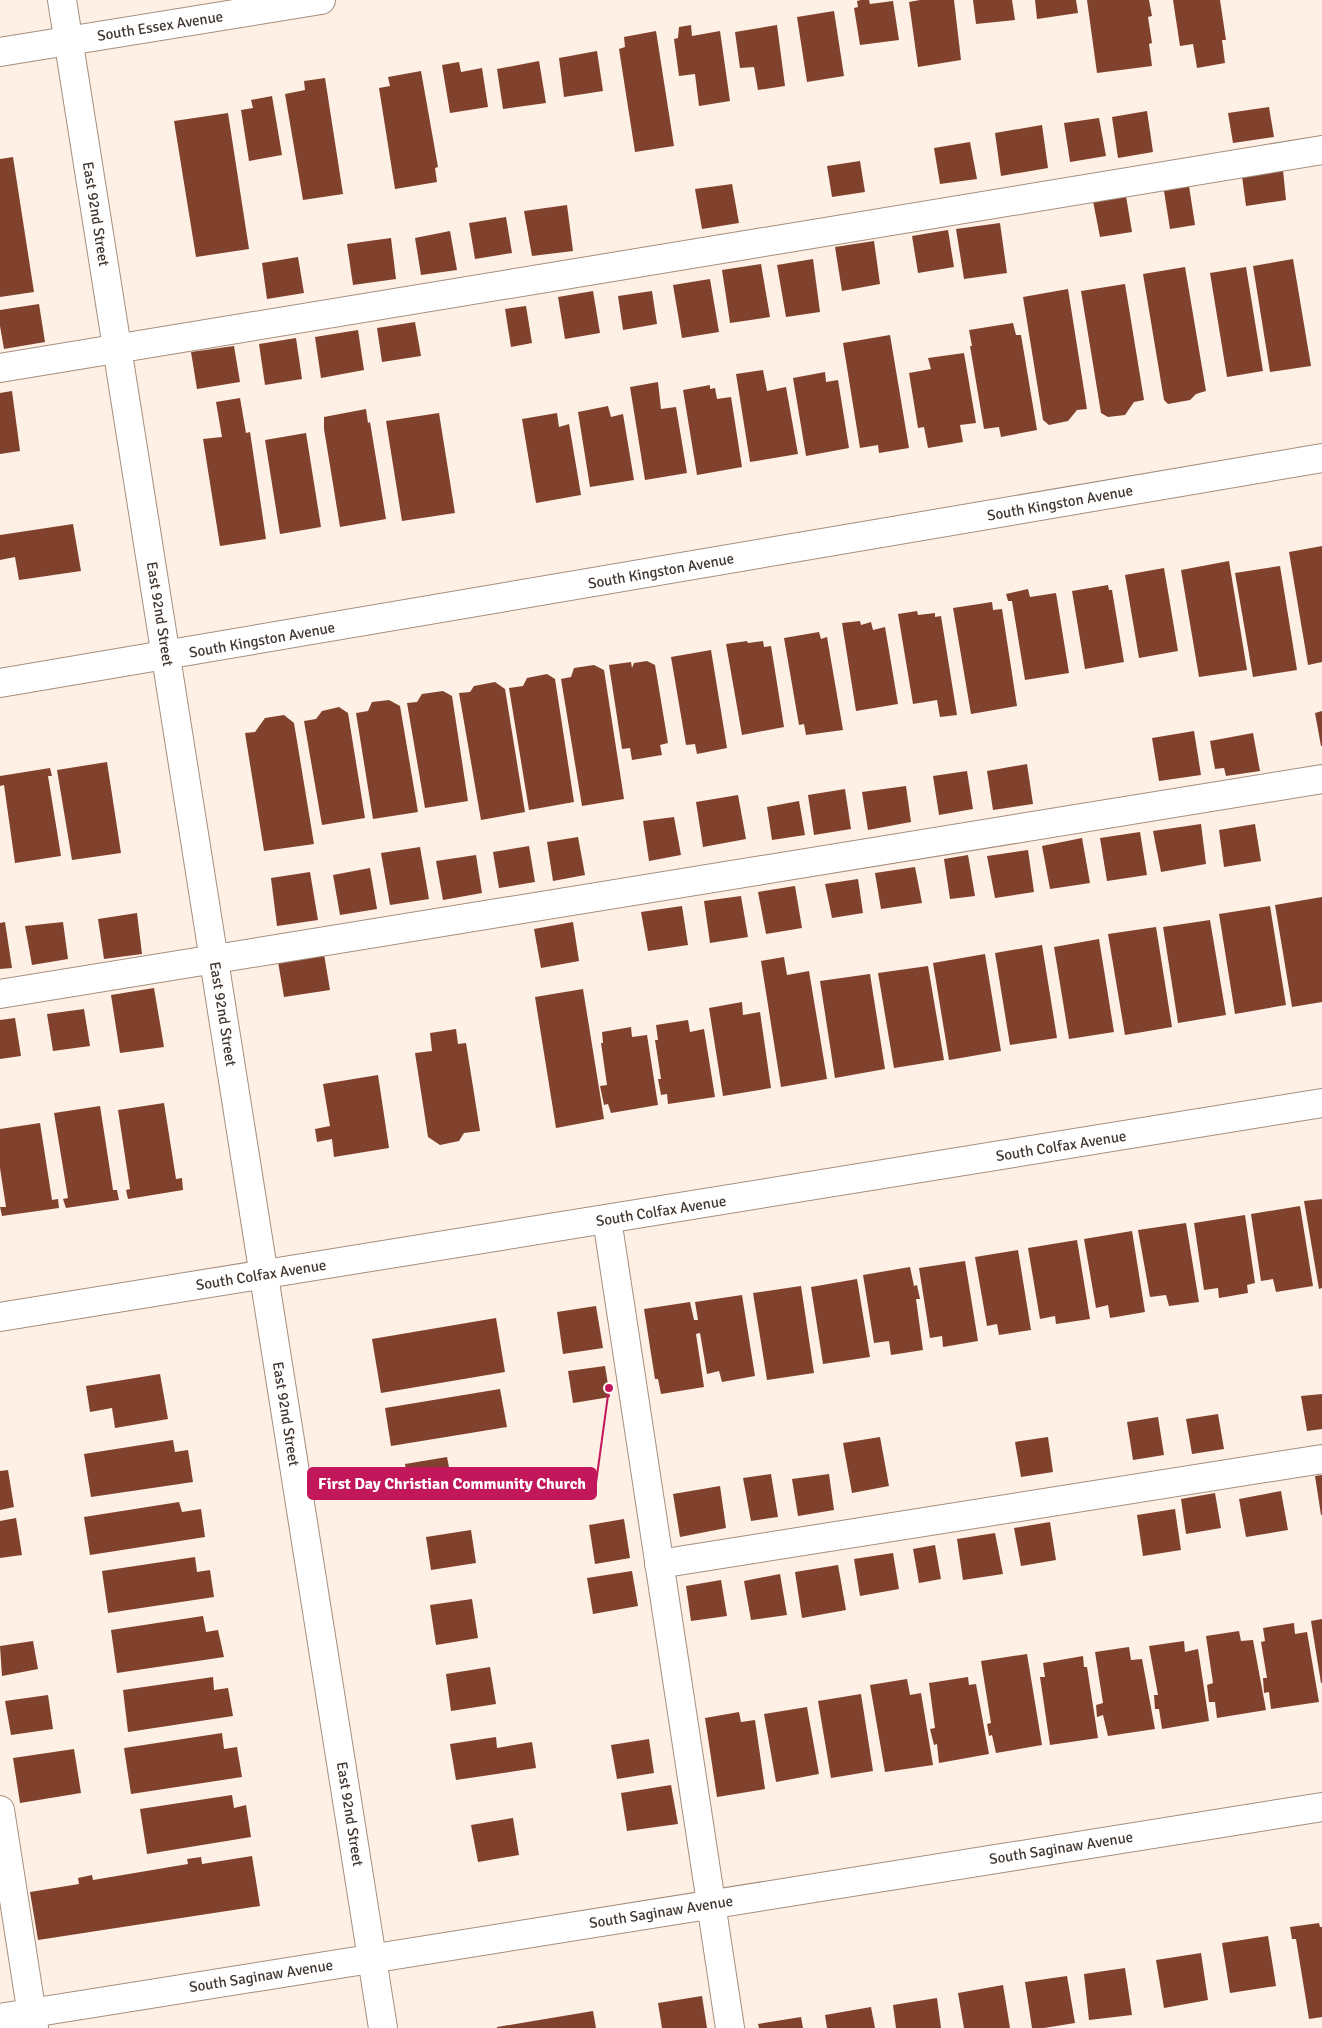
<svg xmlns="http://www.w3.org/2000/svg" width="1322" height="2028" viewBox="0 0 1322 2028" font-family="Signika,sans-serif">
<rect width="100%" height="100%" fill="#fef0e5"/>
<g fill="#80422d">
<polygon points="861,0 869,0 870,4 893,1 899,40 860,45 854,8 858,7 857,1"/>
<polygon points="920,0 954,0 961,60 918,67 909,2"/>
<polygon points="973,0 1012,0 1015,20 976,24"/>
<polygon points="1035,0 1076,0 1078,13 1037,19"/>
<polygon points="1087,0 1149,0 1152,16 1148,17 1152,43 1149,44 1152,66 1097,73"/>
<polygon points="1173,0 1220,0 1226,40 1222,40 1225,63 1197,68 1193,44 1180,46"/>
<polygon points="834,11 844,76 807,82 797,17"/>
<polygon points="691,25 692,36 720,31 730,101 699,106 695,74 679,76 674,39 678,38 679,27"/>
<polygon points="777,25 785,86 758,90 754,67 740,68 735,32"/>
<polygon points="656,31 674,146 635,152 619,49 625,47 624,37"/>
<polygon points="597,51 603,91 564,97 559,58"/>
<polygon points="539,61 546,103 503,109 497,69"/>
<polygon points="459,62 461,72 482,68 488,107 450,113 442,65"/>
<polygon points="421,71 438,167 435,168 437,182 395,189 379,88 390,86 388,77"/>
<polygon points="325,78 343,194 303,200 285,94 305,90 304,81"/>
<polygon points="272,96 282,155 249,161 241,110 253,108 251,100"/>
<polygon points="1269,107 1274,137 1233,143 1228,113"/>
<polygon points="1147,111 1153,152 1118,158 1112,117"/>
<polygon points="228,113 249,249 196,257 174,121"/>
<polygon points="1099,118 1106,156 1070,162 1064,123"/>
<polygon points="1042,125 1048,168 1001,176 995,133"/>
<polygon points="970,142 977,179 940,184 934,148"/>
<polygon points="13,157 34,292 0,297 0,159"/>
<polygon points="860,161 865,192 832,197 827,166"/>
<polygon points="1283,170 1286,200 1246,206 1242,176"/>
<polygon points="732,184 739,223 702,229 695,189"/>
<polygon points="1189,186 1195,225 1170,229 1164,191"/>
<polygon points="1126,196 1132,232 1100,237 1093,201"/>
<polygon points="567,205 573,251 532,256 524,211"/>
<polygon points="506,217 512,253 475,259 469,223"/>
<polygon points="1000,223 1007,273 964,279 956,229"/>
<polygon points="948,230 954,267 918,273 912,236"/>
<polygon points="450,231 457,270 421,275 415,238"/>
<polygon points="391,238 396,279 353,285 347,244"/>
<polygon points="874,241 880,284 842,291 835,247"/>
<polygon points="298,257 304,293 267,299 262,263"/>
<polygon points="813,259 820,312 786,317 777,265"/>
<polygon points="1293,259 1311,366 1270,372 1253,266"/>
<polygon points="761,264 770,317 730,323 722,270"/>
<polygon points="1185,267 1206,391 1196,394 1190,400 1168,404 1164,400 1143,274"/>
<polygon points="1246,267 1263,371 1227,377 1210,273"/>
<polygon points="710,279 719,332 682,338 673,285"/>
<polygon points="1125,284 1144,400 1134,402 1125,415 1108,417 1101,413 1081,291"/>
<polygon points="1068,289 1087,409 1077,410 1068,421 1049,425 1043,420 1023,297"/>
<polygon points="593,291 600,333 565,339 558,297"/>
<polygon points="652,291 657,324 623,330 618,296"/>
<polygon points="39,304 45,342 4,349 0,326 0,310"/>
<polygon points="526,306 532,343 511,347 505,309"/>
<polygon points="415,322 421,356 382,362 377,328"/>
<polygon points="1013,323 1016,335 1021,335 1037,430 1001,437 999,427 984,429 970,346 972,346 969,330"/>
<polygon points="358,330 364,370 321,378 315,337"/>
<polygon points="890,335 909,448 879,453 878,445 860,448 843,343"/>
<polygon points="296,338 302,379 265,385 259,344"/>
<polygon points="234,346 240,382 197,389 191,352"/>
<polygon points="964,353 976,423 960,425 963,442 928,448 924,427 918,428 909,373 931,369 928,358"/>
<polygon points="763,370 767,391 786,387 798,454 750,462 736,374"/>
<polygon points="825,372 826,382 838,380 849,448 806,456 793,378"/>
<polygon points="658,382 661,409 676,407 687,473 645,480 630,387"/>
<polygon points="710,385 710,389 715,388 717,399 731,397 742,467 697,475 683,390"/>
<polygon points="12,391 20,451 0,454 0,393"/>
<polygon points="240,398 246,433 250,432 266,539 220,546 203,439 222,437 216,402"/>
<polygon points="608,406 611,417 623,414 634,480 590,487 578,412"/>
<polygon points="366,409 368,423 370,422 386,519 340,527 324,429 324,417"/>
<polygon points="439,413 455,513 402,521 386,421"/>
<polygon points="557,413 559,427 569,424 581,495 536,503 522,419"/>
<polygon points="306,433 321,527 280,534 265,440"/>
<polygon points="73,524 81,571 19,580 15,557 0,560 0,535"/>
<polygon points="1322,546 1322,662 1308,665 1289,552"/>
<polygon points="1229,561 1247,670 1199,677 1181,570"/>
<polygon points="1280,566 1297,670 1253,677 1235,573"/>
<polygon points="1164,568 1178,651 1139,658 1125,575"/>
<polygon points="1108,585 1109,590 1112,590 1124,662 1085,669 1072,591"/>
<polygon points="1028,589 1030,597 1056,593 1069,673 1025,680 1012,601 1008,601 1006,594"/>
<polygon points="992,602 993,610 1002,609 1017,706 971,714 953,608"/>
<polygon points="917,611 918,615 935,613 935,617 941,616 957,715 940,717 937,700 913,704 898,614"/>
<polygon points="860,621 861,625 871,622 873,630 885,627 898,704 856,711 842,623"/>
<polygon points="819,632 821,639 827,637 843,730 806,735 804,724 799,725 784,638"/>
<polygon points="747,641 748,643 763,641 764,647 771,646 784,727 742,735 726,644"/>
<polygon points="711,650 727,748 697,754 695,744 686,745 671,657"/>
<polygon points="647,661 655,665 668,743 660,745 662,755 632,760 630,748 622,749 609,665 631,662 632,668 634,663"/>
<polygon points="594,665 604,670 624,799 582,806 561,679 571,677 574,668"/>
<polygon points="547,674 555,679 574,802 529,810 509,688 523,686 527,678"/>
<polygon points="495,682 505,689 525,812 481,820 459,693 470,692 474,686"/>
<polygon points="443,691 452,696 468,801 425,808 407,703 417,702 422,694"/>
<polygon points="389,700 400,706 418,812 373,819 356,713 368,711 372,702"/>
<polygon points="339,707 348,713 365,818 322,825 304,721 316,719 322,711"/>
<polygon points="1322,711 1322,746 1321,746 1315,713"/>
<polygon points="284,715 294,723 314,844 264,851 245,733 255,732 265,718"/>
<polygon points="1194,731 1201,775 1159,781 1152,738"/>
<polygon points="1253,733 1260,771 1226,776 1224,768 1215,769 1210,741"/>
<polygon points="107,762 121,853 72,860 57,770"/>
<polygon points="1027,764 1033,804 993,810 987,771"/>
<polygon points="50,768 52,776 48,776 61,856 15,863 4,785 0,786 0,776"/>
<polygon points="967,771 973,809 939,815 933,776"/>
<polygon points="906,786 911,822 868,830 862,792"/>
<polygon points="845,789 851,829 814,835 808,795"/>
<polygon points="738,795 746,839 703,847 696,802"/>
<polygon points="799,801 805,835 772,840 767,807"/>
<polygon points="674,817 681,855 649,861 643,821"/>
<polygon points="1201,824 1206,864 1161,872 1153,831"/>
<polygon points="1255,824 1261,861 1224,867 1219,830"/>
<polygon points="1140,832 1147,875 1107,881 1100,838"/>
<polygon points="578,837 585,875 553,881 547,842"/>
<polygon points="1082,838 1090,883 1050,889 1042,846"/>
<polygon points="529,846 535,882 499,888 493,852"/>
<polygon points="420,847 429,899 390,905 381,853"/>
<polygon points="1028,850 1034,892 995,898 987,856"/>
<polygon points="476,855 482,893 443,900 436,861"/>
<polygon points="968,855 975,896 950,899 944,859"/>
<polygon points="915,867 922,903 881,909 875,873"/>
<polygon points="370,868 377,909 340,915 333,875"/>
<polygon points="310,872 318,920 277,926 271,878"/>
<polygon points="858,879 863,913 832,918 825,884"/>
<polygon points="795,886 802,928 766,934 758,892"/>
<polygon points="741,896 748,937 710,943 704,901"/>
<polygon points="1322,897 1322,1002 1292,1007 1275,905"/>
<polygon points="682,906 688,945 648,951 641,912"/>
<polygon points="1270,906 1286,1005 1235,1014 1219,914"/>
<polygon points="137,913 142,954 104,959 98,919"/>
<polygon points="1210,920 1226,1015 1178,1023 1163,927"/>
<polygon points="5,922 12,968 0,969 0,923"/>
<polygon points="63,922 68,959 32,965 25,926"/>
<polygon points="573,922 579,961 541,968 534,929"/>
<polygon points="1156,927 1172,1027 1125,1035 1108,934"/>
<polygon points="1099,939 1114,1032 1069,1039 1054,947"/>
<polygon points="1042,945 1057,1038 1010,1045 995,953"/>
<polygon points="323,948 330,990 284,997 277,956"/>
<polygon points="985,954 1001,1051 949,1060 933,963"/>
<polygon points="784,957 787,975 809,971 827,1079 781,1087 761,961"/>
<polygon points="928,966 944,1060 894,1068 878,973"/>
<polygon points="870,974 885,1069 835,1078 820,981"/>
<polygon points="154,988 164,1047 120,1053 111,995"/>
<polygon points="583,989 604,1119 556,1128 535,997"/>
<polygon points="742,1002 743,1015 760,1012 771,1088 723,1096 709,1008"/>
<polygon points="84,1009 90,1046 53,1051 47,1014"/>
<polygon points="15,1018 21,1056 0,1059 0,1020"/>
<polygon points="688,1020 690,1032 704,1029 715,1097 668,1104 667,1094 661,1095 658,1079 661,1079 655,1040 658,1040 656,1025"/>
<polygon points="631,1027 632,1037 647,1035 658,1105 611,1113 608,1104 604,1105 600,1086 607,1085 601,1043 603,1043 602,1032"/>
<polygon points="456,1029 458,1044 466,1043 480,1131 464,1133 459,1141 440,1145 428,1137 415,1053 432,1051 430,1033"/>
<polygon points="378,1075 389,1148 334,1157 332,1139 317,1142 315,1129 330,1126 323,1084"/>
<polygon points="164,1103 176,1179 182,1178 183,1190 128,1199 126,1190 130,1189 118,1110"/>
<polygon points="100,1106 113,1190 117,1190 119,1200 66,1208 63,1199 68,1198 54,1113"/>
<polygon points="40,1123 52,1200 58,1199 59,1208 2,1216 0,1207 6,1207 0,1168 0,1129"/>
<polygon points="1322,1199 1322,1288 1319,1289 1304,1201"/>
<polygon points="1300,1206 1313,1286 1276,1292 1273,1279 1261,1281 1251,1214"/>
<polygon points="1245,1215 1255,1283 1247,1285 1248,1293 1219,1298 1218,1288 1204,1290 1194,1223"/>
<polygon points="1186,1223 1199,1302 1169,1306 1166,1295 1150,1297 1138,1230"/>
<polygon points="1132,1231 1145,1312 1110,1318 1108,1305 1096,1308 1084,1239"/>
<polygon points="1077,1240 1090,1319 1056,1324 1055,1316 1040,1319 1028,1248"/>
<polygon points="1018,1250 1031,1330 999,1335 997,1324 987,1326 975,1257"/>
<polygon points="965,1261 978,1341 943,1347 942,1336 930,1338 919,1268"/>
<polygon points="910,1267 914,1286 917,1285 920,1299 916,1299 923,1350 891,1355 889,1341 874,1343 863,1275"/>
<polygon points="857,1279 870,1357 823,1364 811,1287"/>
<polygon points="801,1286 814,1373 767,1380 753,1293"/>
<polygon points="742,1295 755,1376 722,1382 719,1371 707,1374 700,1333 696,1334 704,1387 661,1394 658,1379 655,1379 644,1309 690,1302 694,1320 698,1320 695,1302"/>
<polygon points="596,1306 603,1348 563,1354 557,1312"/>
<polygon points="496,1318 505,1372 381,1393 372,1339"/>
<polygon points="605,1366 610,1397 573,1403 568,1371"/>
<polygon points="160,1374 168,1419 115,1428 112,1408 90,1412 86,1386"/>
<polygon points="500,1389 507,1427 391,1446 385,1408"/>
<polygon points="1322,1394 1322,1429 1307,1431 1301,1396"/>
<polygon points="1218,1414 1224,1449 1192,1454 1186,1419"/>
<polygon points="1158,1417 1164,1455 1133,1460 1127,1422"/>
<polygon points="880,1437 889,1486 852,1493 843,1443"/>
<polygon points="1048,1437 1053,1472 1021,1477 1015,1442"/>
<polygon points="173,1440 175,1452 188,1450 193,1482 91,1497 84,1454"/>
<polygon points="447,1457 454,1493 411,1499 405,1464"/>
<polygon points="8,1470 14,1507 0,1510 0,1471"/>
<polygon points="771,1474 778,1517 751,1521 743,1478"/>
<polygon points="829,1474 834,1510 798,1516 792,1479"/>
<polygon points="1322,1475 1322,1515 1321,1515 1315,1476"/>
<polygon points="720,1486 726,1528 680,1537 673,1494"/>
<polygon points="1281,1491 1288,1530 1246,1537 1239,1499"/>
<polygon points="1215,1493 1221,1528 1186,1534 1181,1499"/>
<polygon points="179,1502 182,1512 201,1509 205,1537 90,1555 84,1517"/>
<polygon points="1175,1509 1181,1550 1143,1556 1137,1515"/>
<polygon points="16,1518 22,1555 0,1558 0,1521"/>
<polygon points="624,1519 630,1558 595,1564 589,1525"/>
<polygon points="1050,1522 1056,1560 1021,1566 1014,1528"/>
<polygon points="471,1530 476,1563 431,1570 426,1537"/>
<polygon points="995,1533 1003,1574 963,1580 957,1539"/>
<polygon points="935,1545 941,1579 919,1583 913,1549"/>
<polygon points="893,1553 899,1589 860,1596 854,1559"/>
<polygon points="195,1557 197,1572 210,1570 214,1597 108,1613 102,1571"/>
<polygon points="838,1565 846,1610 802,1618 795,1572"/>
<polygon points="632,1571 638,1606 593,1614 587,1578"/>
<polygon points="780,1574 787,1615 751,1620 744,1581"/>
<polygon points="721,1580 727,1616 691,1621 686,1586"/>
<polygon points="472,1599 478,1638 436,1645 430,1605"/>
<polygon points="203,1616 206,1632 218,1630 224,1657 117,1673 111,1630"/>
<polygon points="1322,1619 1322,1683 1321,1683 1311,1621"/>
<polygon points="1294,1623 1295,1634 1307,1632 1319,1702 1271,1709 1269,1692 1264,1693 1263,1678 1267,1678 1261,1642 1265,1641 1263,1628"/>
<polygon points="1239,1631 1241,1641 1253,1640 1266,1710 1217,1718 1215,1702 1209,1702 1207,1685 1213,1683 1206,1636"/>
<polygon points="33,1641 38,1669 2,1676 0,1646"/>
<polygon points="1184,1641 1185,1652 1198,1649 1209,1721 1162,1729 1159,1709 1155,1709 1154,1695 1158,1695 1149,1646"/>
<polygon points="1129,1647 1131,1660 1142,1659 1155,1729 1108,1736 1103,1715 1097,1717 1096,1705 1103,1703 1095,1652"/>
<polygon points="1027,1654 1042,1745 996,1753 992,1735 989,1736 987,1724 991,1723 981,1661"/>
<polygon points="1083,1656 1084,1667 1087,1667 1098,1738 1050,1745 1040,1677 1045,1677 1043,1663"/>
<polygon points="490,1667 496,1704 451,1711 446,1674"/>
<polygon points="213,1677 214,1690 228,1688 233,1716 128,1732 123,1690"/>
<polygon points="968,1677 969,1685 976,1684 989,1754 939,1763 937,1744 934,1745 930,1729 935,1728 929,1683"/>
<polygon points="907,1679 910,1695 921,1693 933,1765 885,1772 870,1685"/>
<polygon points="861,1694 873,1771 831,1778 818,1701"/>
<polygon points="48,1695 53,1729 11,1735 5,1701"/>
<polygon points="807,1707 819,1774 776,1782 764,1714"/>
<polygon points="739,1712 741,1722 755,1720 765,1789 717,1797 705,1718"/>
<polygon points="222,1733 224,1749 237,1747 242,1777 131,1794 124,1748"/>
<polygon points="496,1737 497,1748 532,1742 536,1768 456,1780 450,1744"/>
<polygon points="649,1739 654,1773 617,1779 611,1745"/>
<polygon points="74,1749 81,1793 20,1803 13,1758"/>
<polygon points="671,1785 678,1824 627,1831 621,1793"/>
<polygon points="232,1795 234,1808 246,1805 251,1837 147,1854 140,1809"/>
<polygon points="513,1818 519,1855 478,1862 471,1825"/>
<polygon points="252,1856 260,1906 38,1940 30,1892 79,1884 78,1878 92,1875 93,1880 188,1864 187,1859 201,1857 202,1864"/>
<polygon points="1319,1923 1320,1927 1322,1927 1322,2017 1309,2019 1296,1939 1292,1939 1290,1927"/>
<polygon points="1268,1936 1276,1986 1230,1993 1222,1943"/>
<polygon points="1201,1953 1208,2000 1164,2008 1156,1960"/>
<polygon points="1125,1968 1132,2015 1089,2020 1084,1974"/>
<polygon points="1067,1976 1075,2023 1044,2028 1032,2028 1025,1982"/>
<polygon points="1003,1985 1010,2028 964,2028 958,1993"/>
<polygon points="702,1996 707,2028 662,2028 658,2003"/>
<polygon points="937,1998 941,2028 896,2028 893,2005"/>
<polygon points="871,2007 875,2028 827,2028 825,2015"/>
<polygon points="593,2011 596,2028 497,2028 497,2027"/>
<polygon points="801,2017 803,2028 759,2028 758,2024"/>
</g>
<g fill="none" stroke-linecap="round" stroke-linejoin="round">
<g stroke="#a48e7e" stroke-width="30">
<g id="minor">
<polyline points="62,0 383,2028"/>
<polyline points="0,52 321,0"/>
<polyline points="0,368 1322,150"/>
<polyline points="0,683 1322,458"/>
<polyline points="0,994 1322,779"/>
<polyline points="607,1219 730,2028"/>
<polyline points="659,1564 1322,1459"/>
<polyline points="0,1810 34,2028"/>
<polyline points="0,2018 1322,1807"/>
</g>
</g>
<g stroke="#a48e7e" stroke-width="30">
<polyline id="major" points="0,1317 1322,1103"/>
</g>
<use href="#minor" stroke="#fff" stroke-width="28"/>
<use href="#major" stroke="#fff" stroke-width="28"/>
</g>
<g text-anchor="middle" stroke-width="5" stroke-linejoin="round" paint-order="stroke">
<g font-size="15" fill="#423831" stroke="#fff">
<text transform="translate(160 26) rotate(-9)" y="5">South Essex Avenue</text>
<text transform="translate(96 214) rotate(81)" y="5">East 92nd Street</text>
<text transform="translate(1060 503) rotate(-10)" y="5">South Kingston Avenue</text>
<text transform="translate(661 571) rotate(-10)" y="5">South Kingston Avenue</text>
<text transform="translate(160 614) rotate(81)" y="5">East 92nd Street</text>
<text transform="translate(262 640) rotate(-10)" y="5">South Kingston Avenue</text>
<text transform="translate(223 1014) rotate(81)" y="5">East 92nd Street</text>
<text transform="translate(1061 1146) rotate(-9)" y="5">South Colfax Avenue</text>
<text transform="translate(661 1211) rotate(-9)" y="5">South Colfax Avenue</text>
<text transform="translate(261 1275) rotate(-9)" y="5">South Colfax Avenue</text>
<text transform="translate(286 1414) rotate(81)" y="5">East 92nd Street</text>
<text transform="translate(350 1814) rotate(81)" y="5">East 92nd Street</text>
<text transform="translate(1061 1848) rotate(-9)" y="5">South Saginaw Avenue</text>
<text transform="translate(661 1912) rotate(-9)" y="5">South Saginaw Avenue</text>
<text transform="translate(261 1976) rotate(-9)" y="5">South Saginaw Avenue</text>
</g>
</g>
<path fill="none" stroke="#c2185b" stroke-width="2" d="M609 1388L596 1483"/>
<circle fill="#c2185b" stroke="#fff" stroke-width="2" cx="609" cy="1388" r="5"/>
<rect fill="#c2185b" stroke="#c2185b" stroke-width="2" x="308" y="1468" width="288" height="31" rx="5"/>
<g font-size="16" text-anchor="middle" font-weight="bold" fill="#fff">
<text x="452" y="1489">First Day Christian Community Church</text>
</g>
</svg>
